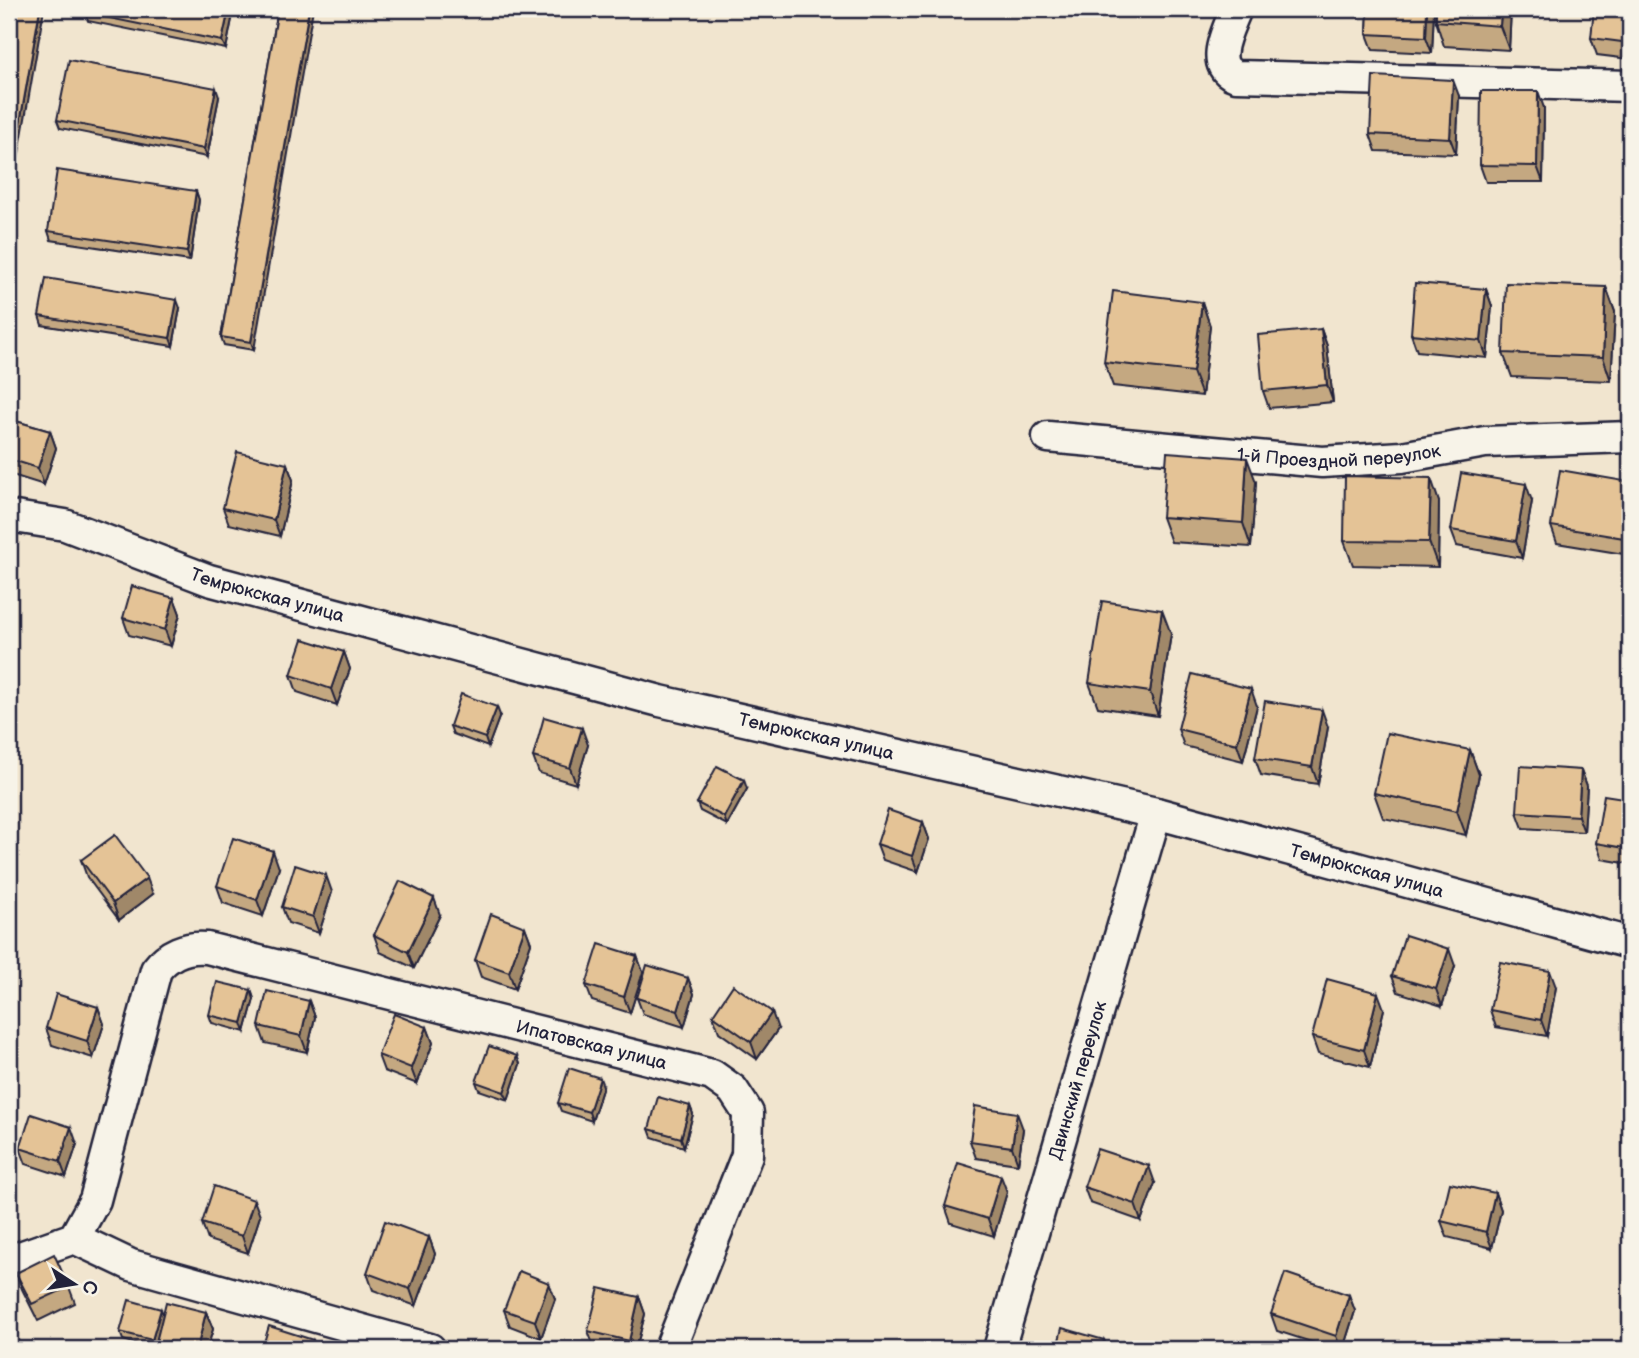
<svg xmlns="http://www.w3.org/2000/svg" width="1639" height="1358" viewBox="0 0 1639 1358" font-family="'Balsamiq Sans',sans-serif">
<rect width="100%" height="100%" fill="#f1e5cf"/>
<filter id="ink" filterUnits="userSpaceOnUse"><feTurbulence type="fractalNoise" baseFrequency=".0143" numOctaves="2"/><feDisplacementMap in="SourceGraphic" scale="14" xChannelSelector="R" yChannelSelector="G"/><feConvolveMatrix kernelMatrix="1 2 1 2 8 2 1 2 1" color-interpolation-filters="sRGB"/></filter>
<g filter="url(#ink)">
<g fill="none" stroke-linecap="round" stroke-linejoin="round">
<g stroke="#22223b" stroke-width="35">
<g id="street">
<path d="M1236,9C1229,28 1207,66 1236,76L1630,86"/>
<path id="s1" d="M1048,437L1322,462L1402,457L1485,442L1630,437"/>
<path id="s2" d="M9,516L65,525L209,580L660,701L1156,813L1630,943"/>
<polyline points="74,1238 131,1265 430,1349"/>
<path id="s3" d="M9,1261L74,1238L95,1200L156,970C168,954 186,946 207,948L712,1075L733,1090L748,1113L747,1155L670,1349"/>
<path id="s4" d="M999,1349L1156,813"/>
</g>
</g>
<use href="#street" stroke="#f7f3e8" stroke-width="30"/>
</g>
<g fill="#c4a881" stroke="#22223b" stroke-width="2">
<polygon points="234,9 226,49 88,21 85,13"/>
<polygon points="278,9 254,350 224,345 221,337"/>
<polygon points="1368,9 1434,9 1432,53 1373,50 1367,34"/>
<polygon points="1436,9 1511,9 1509,50 1444,46 1436,21"/>
<polygon points="1630,9 1630,59 1597,55 1591,38"/>
<polygon points="1459,96 1456,154 1376,151 1370,134"/>
<polygon points="219,97 207,157 60,128 57,120"/>
<polygon points="1544,108 1543,182 1486,182 1480,165"/>
<polygon points="196,191 199,200 190,261 51,240 48,231"/>
<polygon points="1606,287 1615,312 1611,381 1512,377 1503,353"/>
<polygon points="1486,289 1492,306 1487,358 1417,351 1411,334"/>
<polygon points="1202,302 1210,326 1202,396 1113,386 1104,362"/>
<polygon points="180,308 173,346 42,325 39,316"/>
<polygon points="1321,329 1327,346 1333,402 1269,408 1263,391"/>
<polygon points="9,419 50,431 56,448 44,485 9,474"/>
<polygon points="287,464 293,480 280,536 229,524 223,508"/>
<polygon points="1256,482 1251,547 1171,542 1162,517"/>
<polygon points="1630,482 1630,555 1557,543 1551,526"/>
<polygon points="1532,501 1522,558 1457,546 1451,530"/>
<polygon points="1439,502 1438,567 1353,565 1344,541"/>
<polygon points="174,598 180,614 171,646 129,635 123,618"/>
<polygon points="1171,634 1158,716 1098,707 1089,683"/>
<polygon points="344,652 350,669 337,705 297,692 291,675"/>
<polygon points="1257,706 1243,761 1184,746 1178,729"/>
<polygon points="500,715 488,747 453,734 450,726"/>
<polygon points="1328,727 1318,784 1261,775 1255,758"/>
<polygon points="588,745 576,784 539,773 533,757"/>
<polygon points="1470,750 1479,775 1466,835 1383,818 1374,793"/>
<polygon points="1581,770 1587,786 1584,832 1523,828 1517,812"/>
<polygon points="747,789 727,825 700,811 697,803"/>
<polygon points="1630,799 1630,864 1602,859 1596,843"/>
<polygon points="923,822 929,839 918,872 883,860 877,844"/>
<polygon points="81,860 153,894 119,920 87,877"/>
<polygon points="279,868 263,916 223,903 217,886"/>
<polygon points="332,892 319,933 288,923 282,907"/>
<polygon points="440,915 414,968 380,952 374,935"/>
<polygon points="525,927 531,943 515,989 481,977 475,960"/>
<polygon points="637,956 643,972 630,1013 592,1001 586,985"/>
<polygon points="1455,966 1442,1006 1398,992 1392,976"/>
<polygon points="688,978 694,994 684,1027 643,1014 637,998"/>
<polygon points="1556,987 1547,1036 1496,1027 1490,1010"/>
<polygon points="251,990 254,999 245,1032 212,1023 209,1015"/>
<polygon points="309,1001 315,1017 307,1052 265,1043 259,1026"/>
<polygon points="98,1007 104,1024 93,1058 52,1045 46,1028"/>
<polygon points="1384,1009 1370,1067 1318,1054 1312,1037"/>
<polygon points="713,1015 778,1029 757,1059 719,1032"/>
<polygon points="427,1027 433,1043 417,1084 384,1071 378,1055"/>
<polygon points="517,1056 520,1064 508,1100 479,1090 476,1082"/>
<polygon points="603,1086 592,1121 561,1111 558,1103"/>
<polygon points="690,1106 693,1114 684,1147 652,1137 649,1129"/>
<polygon points="1023,1129 1018,1164 976,1158 970,1141"/>
<polygon points="77,1144 66,1177 26,1164 20,1148"/>
<polygon points="1155,1183 1141,1221 1090,1203 1084,1187"/>
<polygon points="1007,1192 994,1236 951,1223 945,1206"/>
<polygon points="1495,1193 1501,1210 1492,1248 1447,1237 1441,1221"/>
<polygon points="260,1216 248,1253 208,1240 202,1223"/>
<polygon points="429,1237 435,1254 416,1306 373,1290 367,1273"/>
<polygon points="16,1273 69,1287 75,1303 38,1321 22,1289"/>
<polygon points="549,1283 555,1299 541,1338 510,1326 504,1310"/>
<polygon points="1349,1295 1355,1311 1343,1349 1333,1349 1277,1331 1271,1314"/>
<polygon points="639,1297 645,1314 636,1349 602,1349 594,1347 588,1331"/>
<polygon points="206,1312 213,1329 207,1349 157,1349 156,1347 155,1349 123,1340 120,1332 163,1314"/>
</g>
<g fill="#a08869" stroke="#22223b" stroke-width="2">
<polygon points="40,9 44,9 9,211 9,185"/>
<polygon points="229,9 234,9 226,49 222,41"/>
<polygon points="309,9 313,9 254,350 251,342"/>
<polygon points="1427,9 1434,9 1432,53 1426,37"/>
<polygon points="1501,9 1511,9 1509,50 1500,26"/>
<polygon points="1453,80 1459,96 1456,154 1450,138"/>
<polygon points="216,88 219,97 207,157 204,149"/>
<polygon points="1538,91 1544,108 1543,182 1537,166"/>
<polygon points="196,191 199,200 190,261 187,252"/>
<polygon points="1606,287 1615,312 1611,381 1603,357"/>
<polygon points="1486,289 1492,306 1487,358 1481,341"/>
<polygon points="177,300 180,308 173,346 170,338"/>
<polygon points="1202,302 1210,326 1202,396 1193,372"/>
<polygon points="1321,329 1327,346 1333,402 1327,385"/>
<polygon points="50,431 56,448 44,485 38,468"/>
<polygon points="1247,458 1256,482 1251,547 1243,523"/>
<polygon points="287,464 293,480 280,536 274,520"/>
<polygon points="1431,478 1439,502 1438,567 1429,542"/>
<polygon points="1526,484 1532,501 1522,558 1516,541"/>
<polygon points="174,598 180,614 171,646 165,630"/>
<polygon points="1162,610 1171,634 1158,716 1150,692"/>
<polygon points="344,652 350,669 337,705 331,689"/>
<polygon points="1251,689 1257,706 1243,761 1237,744"/>
<polygon points="497,707 500,715 488,747 485,738"/>
<polygon points="1322,710 1328,727 1318,784 1312,767"/>
<polygon points="582,728 588,745 576,784 570,768"/>
<polygon points="1470,750 1479,775 1466,835 1457,811"/>
<polygon points="1581,770 1587,786 1584,832 1578,816"/>
<polygon points="744,780 747,789 727,825 724,817"/>
<polygon points="923,822 929,839 918,872 912,856"/>
<polygon points="273,851 279,868 263,916 257,900"/>
<polygon points="326,875 332,892 319,933 313,917"/>
<polygon points="147,878 153,894 119,920 113,903"/>
<polygon points="434,898 440,915 414,968 408,952"/>
<polygon points="525,927 531,943 515,989 509,972"/>
<polygon points="1449,949 1455,966 1442,1006 1436,989"/>
<polygon points="637,956 643,972 630,1013 624,997"/>
<polygon points="1550,971 1556,987 1547,1036 1541,1020"/>
<polygon points="688,978 694,994 684,1027 678,1011"/>
<polygon points="251,990 254,999 245,1032 242,1023"/>
<polygon points="1378,993 1384,1009 1370,1067 1364,1050"/>
<polygon points="309,1001 315,1017 307,1052 301,1036"/>
<polygon points="98,1007 104,1024 93,1058 87,1041"/>
<polygon points="772,1012 778,1029 757,1059 751,1042"/>
<polygon points="427,1027 433,1043 417,1084 411,1068"/>
<polygon points="517,1056 520,1064 508,1100 504,1092"/>
<polygon points="600,1078 603,1086 592,1121 589,1112"/>
<polygon points="690,1106 693,1114 684,1147 681,1138"/>
<polygon points="1017,1113 1023,1129 1018,1164 1012,1147"/>
<polygon points="71,1127 77,1144 66,1177 60,1161"/>
<polygon points="1149,1166 1155,1183 1141,1221 1135,1204"/>
<polygon points="1001,1176 1007,1192 994,1236 988,1219"/>
<polygon points="1495,1193 1501,1210 1492,1248 1486,1232"/>
<polygon points="254,1200 260,1216 248,1253 242,1236"/>
<polygon points="429,1237 435,1254 416,1306 410,1289"/>
<polygon points="549,1283 555,1299 541,1338 535,1321"/>
<polygon points="1349,1295 1355,1311 1343,1349 1341,1349 1336,1336"/>
<polygon points="639,1297 645,1314 636,1349 632,1349 629,1341"/>
<polygon points="161,1309 164,1317 155,1349 152,1340"/>
<polygon points="206,1312 213,1329 207,1349 197,1349"/>
<polygon points="313,1340 317,1349 310,1349"/>
<polygon points="1104,1340 1108,1349 1102,1349"/>
</g>
<g fill="#e4c396" stroke="#22223b" stroke-width="2">
<polygon points="9,9 40,9 9,185"/>
<polygon points="86,9 229,9 222,41 85,13"/>
<polygon points="278,9 309,9 251,342 221,337"/>
<polygon points="1368,9 1427,9 1426,37 1367,34"/>
<polygon points="1436,9 1501,9 1500,26 1436,21"/>
<polygon points="1594,9 1630,9 1630,43 1591,38"/>
<polygon points="69,60 216,88 204,149 57,120"/>
<polygon points="1373,76 1453,80 1450,138 1370,134"/>
<polygon points="1481,91 1538,91 1537,166 1480,165"/>
<polygon points="57,170 196,191 187,252 48,231"/>
<polygon points="46,278 177,300 170,338 39,316"/>
<polygon points="1415,283 1486,289 1481,341 1411,334"/>
<polygon points="1506,283 1606,287 1603,357 1503,353"/>
<polygon points="1113,291 1202,302 1193,372 1104,362"/>
<polygon points="1321,329 1327,385 1263,391 1258,335"/>
<polygon points="9,419 50,431 38,468 9,459"/>
<polygon points="237,452 287,464 274,520 223,508"/>
<polygon points="1167,452 1247,458 1243,523 1162,517"/>
<polygon points="1560,470 1630,482 1630,539 1551,526"/>
<polygon points="1461,473 1526,484 1516,541 1451,530"/>
<polygon points="1345,476 1431,478 1429,542 1344,541"/>
<polygon points="132,586 174,598 165,630 123,618"/>
<polygon points="1102,601 1162,610 1150,692 1089,683"/>
<polygon points="303,639 344,652 331,689 291,675"/>
<polygon points="1192,674 1251,689 1237,744 1178,729"/>
<polygon points="461,694 497,707 485,738 450,726"/>
<polygon points="1265,701 1322,710 1312,767 1255,758"/>
<polygon points="544,717 582,728 570,768 533,757"/>
<polygon points="1387,733 1470,750 1457,811 1374,793"/>
<polygon points="717,766 744,780 724,817 697,803"/>
<polygon points="1520,766 1581,770 1578,816 1517,812"/>
<polygon points="1604,795 1630,799 1630,849 1596,843"/>
<polygon points="888,810 923,822 912,856 877,844"/>
<polygon points="115,835 147,878 113,903 81,860"/>
<polygon points="233,838 273,851 257,900 217,886"/>
<polygon points="295,865 326,875 313,917 282,907"/>
<polygon points="400,881 434,898 408,952 374,935"/>
<polygon points="491,914 525,927 509,972 475,960"/>
<polygon points="1405,935 1449,949 1436,989 1392,976"/>
<polygon points="599,944 637,956 624,997 586,985"/>
<polygon points="1500,962 1550,971 1541,1020 1490,1010"/>
<polygon points="647,965 688,978 678,1011 637,998"/>
<polygon points="1327,979 1378,993 1364,1050 1312,1037"/>
<polygon points="217,982 251,990 242,1023 209,1015"/>
<polygon points="733,985 772,1012 751,1042 713,1015"/>
<polygon points="267,991 309,1001 301,1036 259,1026"/>
<polygon points="56,994 98,1007 87,1041 46,1028"/>
<polygon points="394,1014 427,1027 411,1068 378,1055"/>
<polygon points="489,1046 517,1056 504,1092 476,1082"/>
<polygon points="569,1068 600,1078 589,1112 558,1103"/>
<polygon points="658,1097 690,1106 681,1138 649,1129"/>
<polygon points="975,1106 1017,1113 1012,1147 970,1141"/>
<polygon points="31,1114 71,1127 60,1161 20,1148"/>
<polygon points="1097,1149 1149,1166 1135,1204 1084,1187"/>
<polygon points="958,1163 1001,1176 988,1219 945,1206"/>
<polygon points="1450,1183 1495,1193 1486,1232 1441,1221"/>
<polygon points="214,1186 254,1200 242,1236 202,1223"/>
<polygon points="385,1221 429,1237 410,1289 367,1273"/>
<polygon points="54,1254 69,1287 32,1304 16,1273"/>
<polygon points="519,1271 549,1283 535,1321 504,1310"/>
<polygon points="1285,1273 1349,1295 1336,1336 1271,1314"/>
<polygon points="599,1288 639,1297 629,1341 588,1331"/>
<polygon points="129,1300 161,1309 152,1340 120,1332"/>
<polygon points="166,1302 206,1312 197,1349 169,1349 155,1346"/>
<polygon points="269,1326 313,1340 310,1349 262,1349"/>
<polygon points="1062,1328 1104,1340 1102,1349 1057,1349"/>
</g>
</g>
<g text-anchor="middle" stroke-width="5" stroke-linejoin="round" paint-order="stroke">
<g font-size="18" fill="#22223b" stroke="#f7f3e8">
<text dy="6" stroke="none"><textPath href="#s1" startOffset="292">1-й Проездной переулок</textPath></text>
<text dy="6" stroke="none"><textPath href="#s2" startOffset="271">Темрюкская улица</textPath></text>
<text dy="6" stroke="none"><textPath href="#s2" startOffset="838">Темрюкская улица</textPath></text>
<text dy="6" stroke="none"><textPath href="#s2" startOffset="1405">Темрюкская улица</textPath></text>
<text dy="6" stroke="none"><textPath href="#s3" startOffset="805">Ипатовская улица</textPath></text>
<text dy="6" stroke="none"><textPath href="#s4" startOffset="280">Двинский переулок</textPath></text>
</g>
</g>
<rect width="1639" height="1358" fill="none" stroke="#f7f3e8" stroke-width="35"/>
<rect x="18" y="18" width="1604" height="1323" fill="none" stroke="#22223b" stroke-width="2.5" filter="url(#ink)"/>
<g transform="translate(74 1284) rotate(102)" stroke="#f7f3e8" stroke-width="5" paint-order="stroke">
<path d="M0-5L12 26L0 18L-12 26Z" fill="#22223b"/>
<text y="-10" font-size="19" font-weight="bold" text-anchor="middle" fill="#22223b">С</text>
</g>
</svg>
